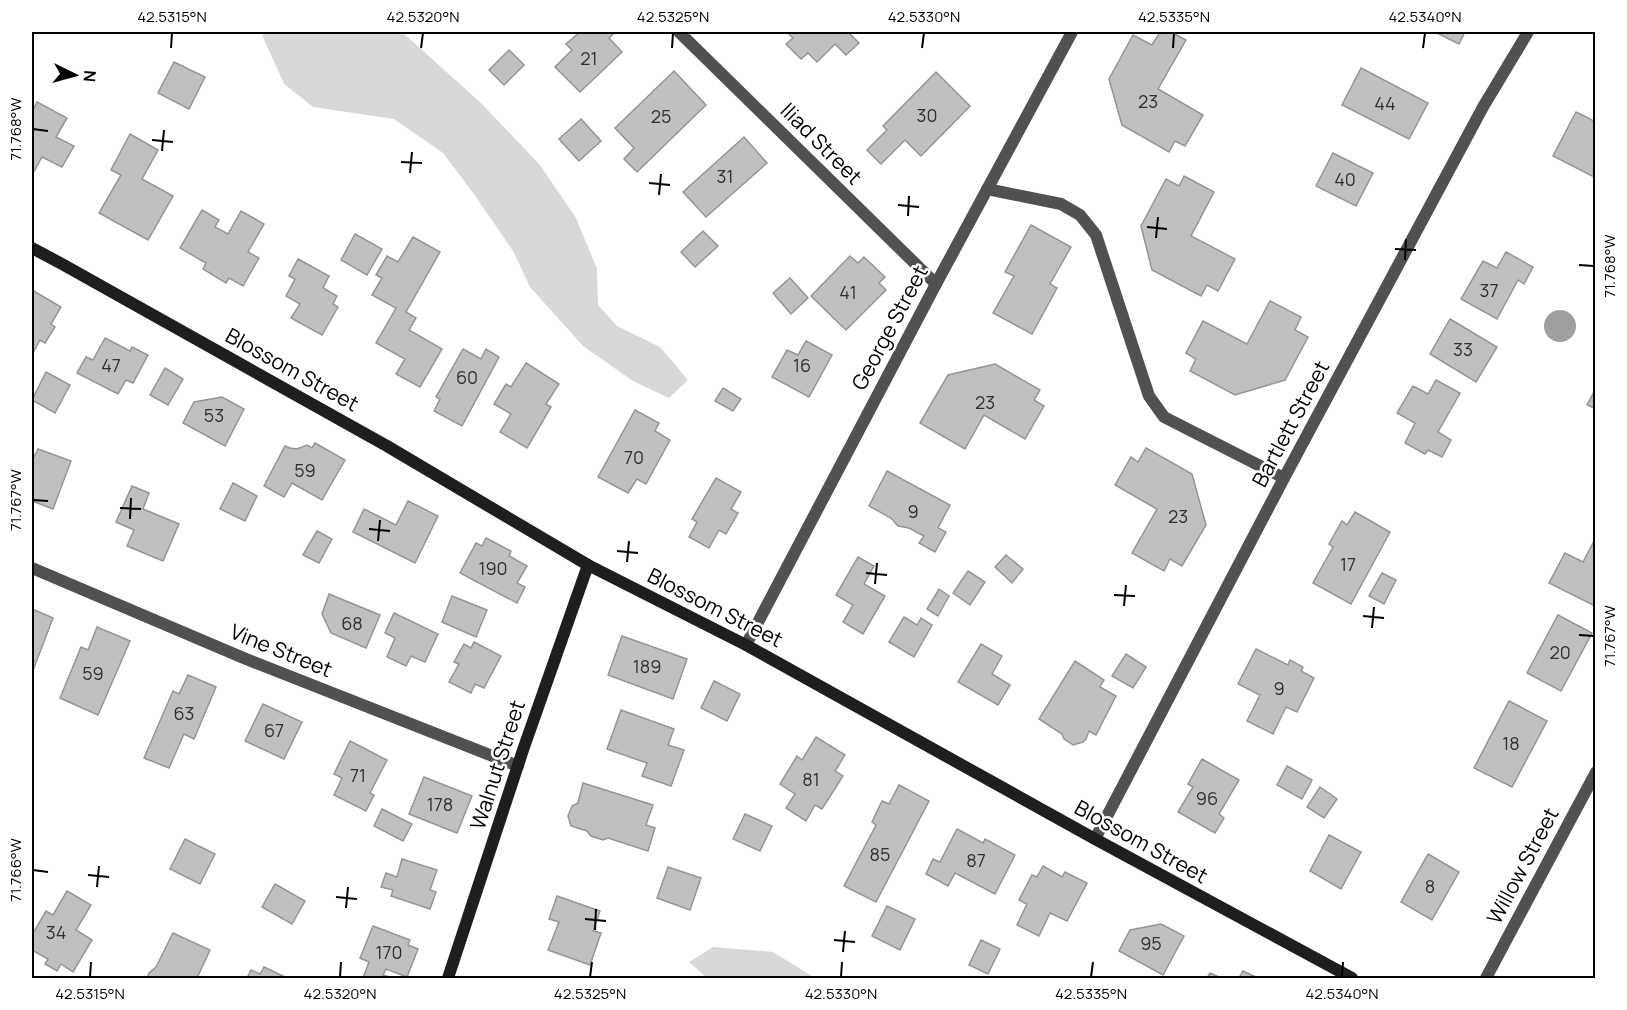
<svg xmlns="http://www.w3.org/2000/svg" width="1627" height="1010" viewBox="0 0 1627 1010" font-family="Manrope,sans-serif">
<rect width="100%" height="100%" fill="#fff"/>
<g fill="#d8d8d8">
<polygon points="263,32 402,32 481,103 540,165 576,218 597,269 598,305 617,326 660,347 688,380 669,398 633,381 583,346 530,287 513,251 476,197 443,153 394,119 313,107 284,84 263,37"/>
<polygon points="713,947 773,952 815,978 707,978 689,962"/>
</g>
<circle fill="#9f9f9f" cx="1560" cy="326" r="16"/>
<g fill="#c0c0c0" stroke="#959595" stroke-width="1.5">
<polygon points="580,32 615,32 609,38 622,52 580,92 555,67 572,50 566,44"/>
<polygon points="787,32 848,32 859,43 846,55 835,44 817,62 808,53 801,59 786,44 793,38"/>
<polygon points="1160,32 1171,32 1186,40 1158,89 1203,115 1185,146 1175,141 1169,152 1122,125 1109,79 1133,35 1152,45"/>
<polygon points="1435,32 1465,32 1459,44"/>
<polygon points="509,50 524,65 504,85 489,70"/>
<polygon points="174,62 205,77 189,109 158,93"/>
<polygon points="1361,68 1428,103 1409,139 1342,105"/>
<polygon points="674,71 706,105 637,172 624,159 634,148 615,128"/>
<polygon points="936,72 970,106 921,156 905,140 881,164 867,150 887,130 883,126"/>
<polygon points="37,102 67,118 56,137 74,146 62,167 42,157 32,175 32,112"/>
<polygon points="1576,112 1596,122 1596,178 1553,156"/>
<polygon points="581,119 601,141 579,161 559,139"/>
<polygon points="130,134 158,150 142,179 173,196 148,240 99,213 121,175 111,170"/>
<polygon points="744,137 767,163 706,217 683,192"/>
<polygon points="1333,153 1373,173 1356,206 1316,186"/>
<polygon points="1184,176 1214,192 1191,236 1235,259 1218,291 1207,285 1201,296 1152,270 1141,226 1166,179 1179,186"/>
<polygon points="202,210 219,220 215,227 228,234 241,211 264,224 248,252 259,258 243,286 229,278 226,283 203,269 206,263 180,248"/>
<polygon points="1031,225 1071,247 1050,284 1057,288 1032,334 993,313 1014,276 1005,272"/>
<polygon points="703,231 718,246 695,267 681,252"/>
<polygon points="355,234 382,249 367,275 341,260"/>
<polygon points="413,237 440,252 406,312 416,318 409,330 442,349 420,387 396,374 405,359 376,343 396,308 372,295 382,278 376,275 387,256 398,262"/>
<polygon points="1506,252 1533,267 1524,284 1518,280 1497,319 1461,299 1483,261 1497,268"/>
<polygon points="850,256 858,263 864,257 885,277 879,283 886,290 846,330 811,296"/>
<polygon points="298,259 329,276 323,288 337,296 333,304 338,307 322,335 291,318 300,304 286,296 295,279 289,276"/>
<polygon points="790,278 808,298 791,314 773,293"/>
<polygon points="32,290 61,307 51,324 55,327 45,343 40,340 32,355"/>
<polygon points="1270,301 1301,317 1295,330 1308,337 1285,380 1235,395 1190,371 1196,359 1186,353 1203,321 1247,344"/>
<polygon points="1450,319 1497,347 1476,382 1430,354"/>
<polygon points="105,338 130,351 132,347 148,355 133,383 126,380 118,394 77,373 86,357 93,360"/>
<polygon points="806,341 832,355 809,397 772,377 787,350 798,355"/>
<polygon points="463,349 481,359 486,349 499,357 462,426 434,411 440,399 436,397"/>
<polygon points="526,363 559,384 546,404 551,407 527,448 500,432 511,414 494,404 506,384 511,387"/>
<polygon points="995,364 1040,390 1034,400 1044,406 1025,439 984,415 965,449 920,423 948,375"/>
<polygon points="165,368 183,379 168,405 150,395"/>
<polygon points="46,372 70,385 55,413 32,400"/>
<polygon points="1436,380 1460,393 1438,432 1451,440 1442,457 1428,450 1425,454 1405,443 1415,423 1397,413 1413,386 1428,394"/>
<polygon points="723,388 741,399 733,411 715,401"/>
<polygon points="1596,388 1596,409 1587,405"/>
<polygon points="222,397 244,409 225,446 183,423 194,402"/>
<polygon points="635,410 659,423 655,431 670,440 646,484 637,479 628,493 598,477"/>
<polygon points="315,443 345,460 322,500 292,483 284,497 264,486 285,446 290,448 297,449 307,445 312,448"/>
<polygon points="1146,448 1192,474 1206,525 1182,566 1170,559 1164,571 1132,553 1157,509 1115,485 1131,457 1138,462"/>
<polygon points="38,449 71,461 53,509 32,501 32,456 34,457"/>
<polygon points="887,471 950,505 938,528 946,532 935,552 919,543 924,536 909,528 898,526 891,518 869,506"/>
<polygon points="716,478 741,492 731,509 738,513 726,534 719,530 709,548 689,537 697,522 692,519"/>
<polygon points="233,483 257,496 245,521 220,509"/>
<polygon points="132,486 149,493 143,509 179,524 163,561 127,546 134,530 116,522"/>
<polygon points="408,501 438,516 415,563 353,532 364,509 396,525"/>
<polygon points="1355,512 1390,532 1351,604 1313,583 1333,547 1329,544 1342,521 1347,525"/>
<polygon points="317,531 332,539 319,563 303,555"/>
<polygon points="1596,537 1596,600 1593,605 1549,583 1565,553 1583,562"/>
<polygon points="486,538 511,551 509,556 527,566 517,583 525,587 517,603 460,573 476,543 482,546"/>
<polygon points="1006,555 1023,569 1012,583 995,567"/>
<polygon points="858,557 874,566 864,584 885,596 863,634 843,622 853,605 836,595"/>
<polygon points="968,571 985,582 970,605 953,593"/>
<polygon points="1382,573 1396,580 1384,604 1369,596"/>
<polygon points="939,589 949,596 938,616 927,609"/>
<polygon points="329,594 380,615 366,648 331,633 322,614"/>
<polygon points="452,596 487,610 476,637 442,622"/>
<polygon points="32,609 53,618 32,673"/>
<polygon points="394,613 438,634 425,662 411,656 406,666 387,657 395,638 385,633"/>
<polygon points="1558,615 1592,633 1561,691 1527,673"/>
<polygon points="904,617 917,625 921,618 932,625 914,657 889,642"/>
<polygon points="97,627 130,641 98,715 60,698 81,647 88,650"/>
<polygon points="622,636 687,659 673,699 608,675"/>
<polygon points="474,642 501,656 484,688 475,684 471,693 449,682 459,664 454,662 464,644 471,648"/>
<polygon points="981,644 1002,656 992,674 1010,685 998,705 958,682"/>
<polygon points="1256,649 1288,665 1290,660 1303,667 1301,671 1314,678 1297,712 1286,707 1273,734 1247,721 1260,695 1238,684"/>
<polygon points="1126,654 1146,667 1133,688 1112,676"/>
<polygon points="1075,661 1104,680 1100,687 1116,696 1096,735 1089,731 1086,739 1083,742 1073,745 1064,739 1062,734 1039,719"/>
<polygon points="188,675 216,687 194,739 184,734 169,768 144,758 173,691 179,694"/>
<polygon points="714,681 740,694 727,721 701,708"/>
<polygon points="1509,701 1547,721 1512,787 1474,768"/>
<polygon points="263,704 302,722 284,759 245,741"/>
<polygon points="621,710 674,729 668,745 684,750 671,786 642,776 647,763 607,749"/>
<polygon points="816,737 845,755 835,771 843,776 822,809 815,805 806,821 786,808 795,794 780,784 797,756 802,760"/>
<polygon points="350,741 387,760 370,793 374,795 366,811 334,795 342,778 334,774"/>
<polygon points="1202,759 1239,780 1219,814 1224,818 1215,833 1178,812 1193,787 1188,784"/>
<polygon points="1287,766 1312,780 1302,799 1277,785"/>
<polygon points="424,777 472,796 457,833 409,814"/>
<polygon points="583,783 653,805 646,825 655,828 648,851 608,838 603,840 591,836 587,831 571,826 568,816 572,806 578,803"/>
<polygon points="899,785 929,801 876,902 844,886 876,825 872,822 882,801 889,804"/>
<polygon points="1320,787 1337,799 1324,818 1307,807"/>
<polygon points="382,809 412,824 403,841 374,826"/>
<polygon points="745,814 772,826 760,851 733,839"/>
<polygon points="957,829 983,843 985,839 1015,855 995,894 955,873 948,886 926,874 933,859 940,862"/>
<polygon points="1329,835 1361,852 1341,889 1310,871"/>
<polygon points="185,839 215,854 200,884 170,869"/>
<polygon points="1428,854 1459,872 1432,920 1401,902"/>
<polygon points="402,859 437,870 430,890 436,892 430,909 391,896 393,890 381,887 386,873 397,877"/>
<polygon points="1043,866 1062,877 1065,872 1087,883 1067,921 1050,913 1039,936 1017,925 1027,904 1019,900 1032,875 1037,877"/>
<polygon points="668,867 701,878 690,910 657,898"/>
<polygon points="275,884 305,901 292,924 262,907"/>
<polygon points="67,891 91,905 76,930 92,940 73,972 61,964 57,971 45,964 48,959 32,950 32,935 46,911 53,915"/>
<polygon points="557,896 600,911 593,931 601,933 590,965 548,950 559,922 549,919"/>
<polygon points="887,906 915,919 900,950 872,936"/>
<polygon points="1161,924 1184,936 1163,975 1119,951 1130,930"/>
<polygon points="373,926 410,940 408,945 418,949 407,977 386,969 383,975 393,978 363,978 369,962 360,958"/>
<polygon points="173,933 210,950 197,978 147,978 149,973 156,967"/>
<polygon points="981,940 1000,949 988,974 969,965"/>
<polygon points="264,967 287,978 247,978 251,970 260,974"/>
<polygon points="1243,971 1258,978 1239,978"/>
<polygon points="1210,973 1221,978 1207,978"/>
</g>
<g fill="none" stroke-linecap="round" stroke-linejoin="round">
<g stroke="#515151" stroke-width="12">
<polyline points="679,32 936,284"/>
<polyline points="987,189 1061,204 1080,215 1096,235 1149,396 1164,417 1284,478"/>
<polyline points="32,568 246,659 518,766"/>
<polyline points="746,645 936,284 1072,32"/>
<polyline points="1095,839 1284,478 1483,107 1528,32"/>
<polyline points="1486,978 1596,772"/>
</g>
<g stroke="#1e1e1e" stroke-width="12">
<polyline points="32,248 62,264 387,446 588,565 746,645 1095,839 1352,978"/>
<polyline points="448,978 523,750 588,565"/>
</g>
</g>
<path fill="none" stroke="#000" stroke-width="2" d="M171,48L172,33M421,48L423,33M672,48L673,33M922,48L924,33M1173,48L1174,33M1423,48L1425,33M33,129L48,131M152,140L173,142M162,151L164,130M401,162L422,163M410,173L412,152M649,183L670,185M659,195L661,174M898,205L919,207M908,216L909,196M1147,227L1167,229M1156,238L1158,217M1395,249L1416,250M1405,260L1406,239M1579,265L1594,266M33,500L48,501M120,508L141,509M130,519L131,498M369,529L390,531M378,541L380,520M617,551L638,553M627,562L629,541M866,573L887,575M875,584L877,563M1114,595L1135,596M1124,606L1126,585M1363,616L1384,618M1372,628L1374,607M1579,635L1594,636M33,870L48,872M88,875L109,877M97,887L99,866M336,897L357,899M346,908L348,887M585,919L606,921M595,930L596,909M834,940L855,942M843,952L845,931M90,977L91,962M340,977L341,962M590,977L592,962M841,977L842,962M1091,977L1093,962M1342,977L1343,962"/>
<g text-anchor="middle" stroke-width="5" stroke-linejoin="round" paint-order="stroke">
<g font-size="18" fill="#303030">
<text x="589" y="65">21</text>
<text x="1148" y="108">23</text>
<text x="1385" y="110">44</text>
<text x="927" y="122">30</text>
<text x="661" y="123">25</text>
<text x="725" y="183">31</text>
<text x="1345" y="186">40</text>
<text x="1489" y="297">37</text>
<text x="848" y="299">41</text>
<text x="1463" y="356">33</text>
<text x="111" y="372">47</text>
<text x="802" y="372">16</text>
<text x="467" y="384">60</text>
<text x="985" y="409">23</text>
<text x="214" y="422">53</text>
<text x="634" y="464">70</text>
<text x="305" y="477">59</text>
<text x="913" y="518">9</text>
<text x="1178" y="523">23</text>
<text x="1348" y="571">17</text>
<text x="493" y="575">190</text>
<text x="352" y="630">68</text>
<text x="1560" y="659">20</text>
<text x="647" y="673">189</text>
<text x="93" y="680">59</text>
<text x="1279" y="695">9</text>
<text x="184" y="720">63</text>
<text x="274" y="737">67</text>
<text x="1511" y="750">18</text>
<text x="358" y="782">71</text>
<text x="811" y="786">81</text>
<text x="1207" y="805">96</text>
<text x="440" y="811">178</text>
<text x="880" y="861">85</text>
<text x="976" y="867">87</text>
<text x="1430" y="893">8</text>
<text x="56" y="939">34</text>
<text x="1151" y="950">95</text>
<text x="389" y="959">170</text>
</g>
<g font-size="21" fill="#000" stroke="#fff">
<text transform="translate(821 144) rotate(45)" y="7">Iliad Street</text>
<text transform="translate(890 328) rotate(-62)" y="7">George Street</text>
<text transform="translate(292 370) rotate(29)" y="7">Blossom Street</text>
<text transform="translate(1291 424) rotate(-62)" y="7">Bartlett Street</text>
<text transform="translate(715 608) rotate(27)" y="7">Blossom Street</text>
<text transform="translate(281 651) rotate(22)" y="7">Vine Street</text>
<text transform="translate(498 765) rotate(-72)" y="7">Walnut Street</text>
<text transform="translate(1141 842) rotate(29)" y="7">Blossom Street</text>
<text transform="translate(1523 866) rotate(-62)" y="7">Willow Street</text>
</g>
</g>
<rect width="1627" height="1010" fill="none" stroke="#ffffff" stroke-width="66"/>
<g transform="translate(75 75) rotate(95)" stroke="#ffffff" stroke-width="4.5" paint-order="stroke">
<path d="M0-4.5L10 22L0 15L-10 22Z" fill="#000000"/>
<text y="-9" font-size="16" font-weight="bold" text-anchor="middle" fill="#000000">N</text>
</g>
<rect x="33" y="33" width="1561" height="944" fill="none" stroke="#000" stroke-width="2"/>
<g font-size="15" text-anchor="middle" fill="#000">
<text x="172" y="22">42.5315°N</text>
<text x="423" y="22">42.5320°N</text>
<text x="673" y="22">42.5325°N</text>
<text x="924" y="22">42.5330°N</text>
<text x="1174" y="22">42.5335°N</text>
<text x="1425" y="22">42.5340°N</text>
<text transform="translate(16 129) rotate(-90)" y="5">71.768°W</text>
<text transform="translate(1610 266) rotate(-90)" y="5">71.768°W</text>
<text transform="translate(16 500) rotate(-90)" y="5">71.767°W</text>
<text transform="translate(1610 636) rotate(-90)" y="5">71.767°W</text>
<text transform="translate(16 870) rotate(-90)" y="5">71.766°W</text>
<text x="90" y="999">42.5315°N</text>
<text x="340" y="999">42.5320°N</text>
<text x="590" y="999">42.5325°N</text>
<text x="841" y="999">42.5330°N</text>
<text x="1091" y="999">42.5335°N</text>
<text x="1342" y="999">42.5340°N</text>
</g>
</svg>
